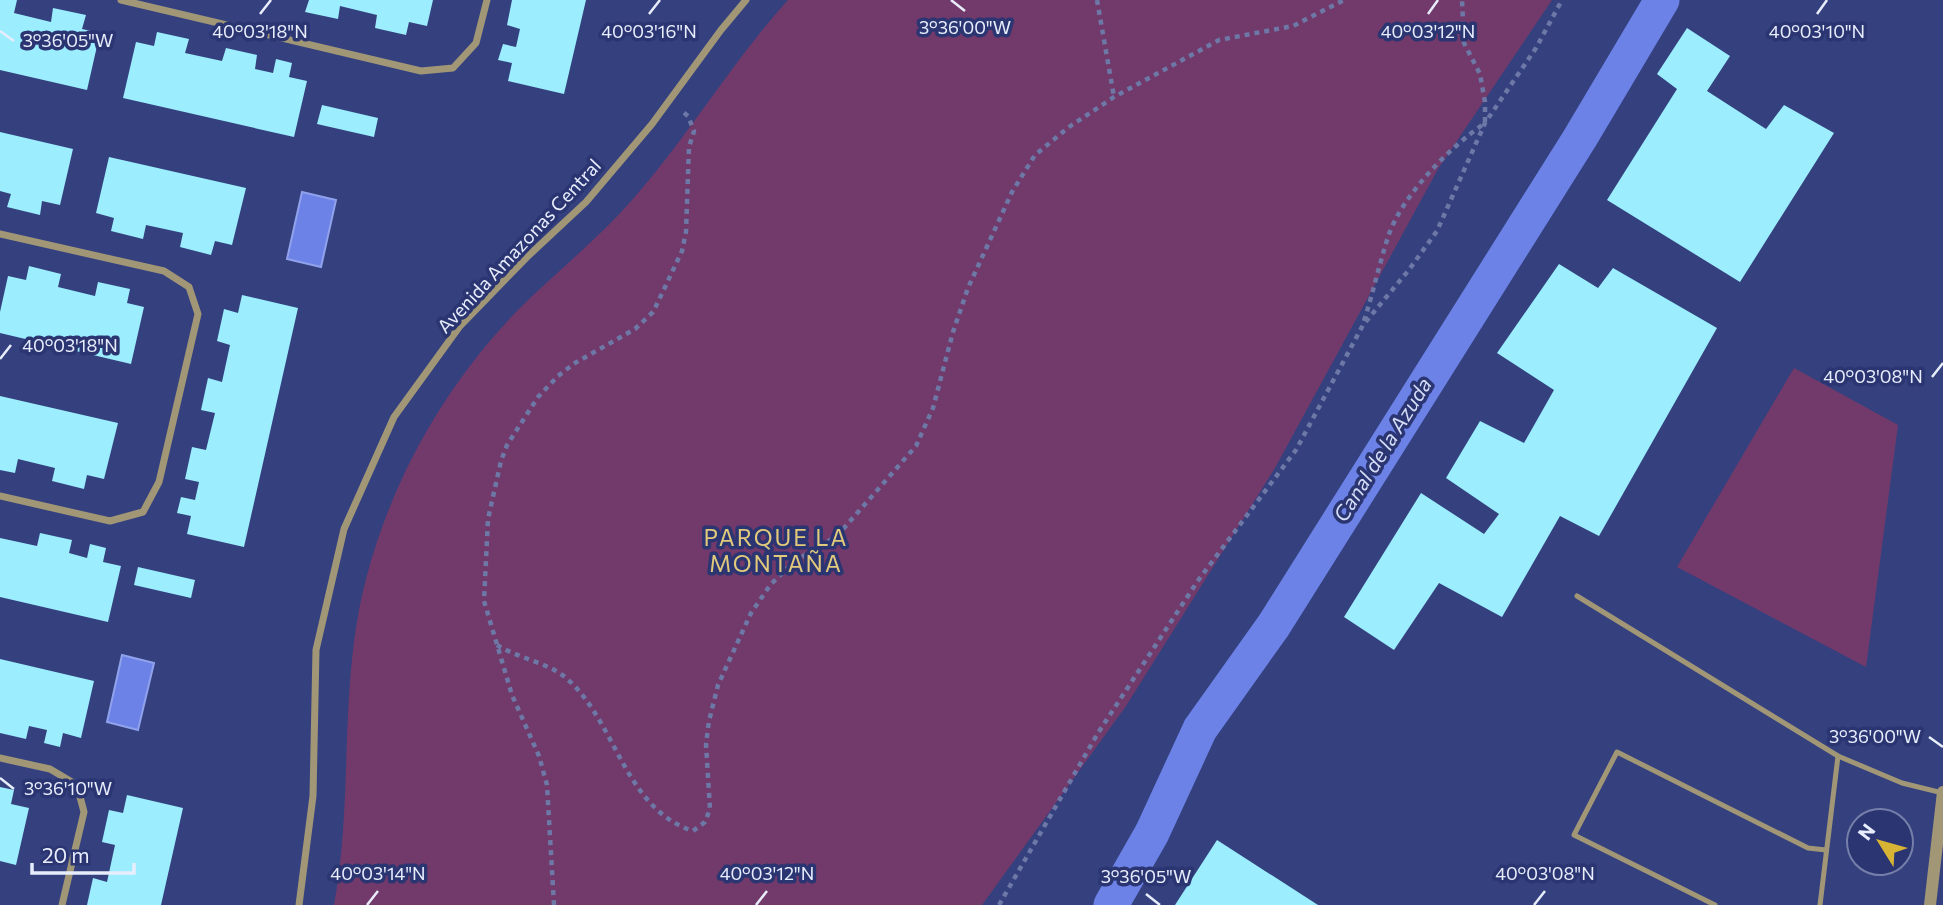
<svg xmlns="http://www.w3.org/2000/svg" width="1943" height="905" viewBox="0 0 1943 905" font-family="Commissioner,sans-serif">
<rect width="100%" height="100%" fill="#34417e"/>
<g fill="#723a6b">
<path d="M788,0H1552L1438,169L1275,468L1126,706L982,905H334C354,797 338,686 366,579C392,479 445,385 518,310C555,273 597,240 632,200C688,137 731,63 788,0Z"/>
<polygon points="1794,368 1898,425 1866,667 1677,567"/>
</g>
<g fill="#6c82e7" stroke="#91a2ed" stroke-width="2">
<polygon points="302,192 336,200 321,267 287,259"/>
<polygon points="122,655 154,663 138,730 107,722"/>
</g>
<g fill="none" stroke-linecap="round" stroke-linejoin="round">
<polyline stroke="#6c82e7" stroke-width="35" points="1111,905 1152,833 1200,729 1274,625 1580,138 1662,0"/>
</g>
<g fill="#9ceeff">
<polygon points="0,0 17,0 14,13 51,22 53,8 86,15 82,29 100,33 87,90 0,70"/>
<polygon points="309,0 433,0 427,26 409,22 406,35 375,28 377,15 340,6 338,19 305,12"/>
<polygon points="512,0 586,0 564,94 508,81 512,63 498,60 503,44 516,47 520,29 507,25"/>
<polygon points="1687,28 1730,56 1707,91 1766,129 1784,105 1834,133 1740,282 1607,200 1677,89 1657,74"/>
<polygon points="157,32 189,39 185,53 222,61 226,48 257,55 255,69 273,73 276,59 292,63 289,77 307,81 294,137 123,98 136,42 154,46"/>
<polygon points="322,105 378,118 374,137 317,124"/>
<polygon points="0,132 73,149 60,205 42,201 40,215 7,207 11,194 0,191"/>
<polygon points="109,157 246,188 232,245 215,241 211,255 180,247 183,233 146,225 143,239 111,231 114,218 96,213"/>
<polygon points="1559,264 1598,288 1613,268 1717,328 1599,536 1560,516 1502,617 1439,583 1394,650 1344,617 1421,493 1484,534 1499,514 1446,478 1480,421 1524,443 1554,390 1497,353"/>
<polygon points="29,266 61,274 58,287 95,296 98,282 130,289 127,303 144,307 131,364 0,333 0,312 8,276 26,280"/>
<polygon points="242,295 298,308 244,547 187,534 191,516 177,513 181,497 195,500 199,482 185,479 192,447 206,450 215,413 201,410 208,378 222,382 230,345 217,341 224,309 238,313"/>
<polygon points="0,396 118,423 104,479 87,475 84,489 52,481 55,468 18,459 15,473 0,470"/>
<polygon points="40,533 72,540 69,553 87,558 90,544 106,548 103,562 121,566 108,622 0,597 0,538 37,546"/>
<polygon points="138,567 195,580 191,598 134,585"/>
<polygon points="0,659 94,681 81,738 63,733 60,747 44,743 47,730 29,726 26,739 0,733"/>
<polygon points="0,787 14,790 11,804 29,808 16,865 0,861"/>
<polygon points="127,795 183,808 161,905 87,905 93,878 107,882 115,845 102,842 109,810 123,813"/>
<polygon points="1217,840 1318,905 1175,905"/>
</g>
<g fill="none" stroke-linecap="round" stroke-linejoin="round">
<g stroke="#6d78a6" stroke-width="4.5" stroke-dasharray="5 5" stroke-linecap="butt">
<polyline points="1097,0 1114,97"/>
<path d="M1364,321C1373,293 1379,265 1388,237C1402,195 1449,148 1485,123V102L1480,74L1464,43L1462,0"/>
<path d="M497,645C518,658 548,663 565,677C617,721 623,808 693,831L705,822L710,809L706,744L709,721L718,685L751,613L771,584L795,561L837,536L916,446L933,408L953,332L968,288L1012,192L1035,155L1069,127L1114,97L1219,40L1293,26L1344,0"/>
<polyline points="554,905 547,785 539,756 512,695 484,601 488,519 501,461 507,445 538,397 558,376 575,363 635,329 653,312 657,304 682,251 686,232 689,147 694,131 688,116 683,112"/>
<polyline points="999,905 1098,733 1197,582 1296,450 1363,325 1408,271 1437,231 1485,123 1536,48 1562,0"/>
</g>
<g stroke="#a19777" stroke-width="5">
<polyline points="1577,596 1838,756 1902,783 1943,793"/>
<polyline points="1715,905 1574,835 1617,752 1808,848 1826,850"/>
<polyline points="1820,905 1838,756"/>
</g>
<g stroke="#a19777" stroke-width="7">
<polyline points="121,0 421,71 453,68 476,43 487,0"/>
<polyline points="0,234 164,271 189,287 198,314 159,482 143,512 110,521 0,496"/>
<polyline points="0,758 50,769 77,785 84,812 62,905"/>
<polyline points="299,905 313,796 316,650 344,529 394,417 460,326 527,257 586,202 652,124 721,30 746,0"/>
</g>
<polyline stroke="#a19777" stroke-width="12" points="1930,905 1943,792"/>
</g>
<path fill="none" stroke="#e8edfc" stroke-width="2.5" d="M951,0L965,11M260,14L271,0M649,14L660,0M1428,14L1438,0M1817,14L1827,0M0,31L14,41M0,359L11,345M1932,377L1943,363M1929,737L1943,747M0,778L14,789M1146,894L1160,905M367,905L378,891M756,905L767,891M1534,905L1545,891"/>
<g text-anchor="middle" stroke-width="7" stroke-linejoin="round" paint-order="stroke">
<g font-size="19" fill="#e8edfc" stroke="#2a3572">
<text transform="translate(519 246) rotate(-47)" y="7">Avenida Amazonas Central</text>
</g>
<g font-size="21" font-style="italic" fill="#d4dcf6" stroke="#2a3572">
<text transform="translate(1383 450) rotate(-58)" y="7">Canal de la Azuda</text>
</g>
<g font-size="23" letter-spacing="2" fill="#e2ca7d" stroke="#2a3572">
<text x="776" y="546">PARQUE LA<tspan x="776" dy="26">MONTAÑA</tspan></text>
</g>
</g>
<g font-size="18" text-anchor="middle" fill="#e8edfc" stroke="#2a3572" stroke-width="7" stroke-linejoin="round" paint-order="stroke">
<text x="965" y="34">3°36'00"W</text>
<text x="1428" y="38">40°03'12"N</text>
<text x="260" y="38">40°03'18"N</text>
<text x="649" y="38">40°03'16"N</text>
<text x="1817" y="38">40°03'10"N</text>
<text x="68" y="47">3°36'05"W</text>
<text x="70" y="352">40°03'18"N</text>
<text x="1873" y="383">40°03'08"N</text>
<text x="1875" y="743">3°36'00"W</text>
<text x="68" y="795">3°36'10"W</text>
<text x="378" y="880">40°03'14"N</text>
<text x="767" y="880">40°03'12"N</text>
<text x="1545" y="880">40°03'08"N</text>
<text x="1146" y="883">3°36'05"W</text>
</g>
<g transform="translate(1880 842) rotate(307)"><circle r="33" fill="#2a3572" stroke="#767fa9" stroke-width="2"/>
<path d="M0-5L12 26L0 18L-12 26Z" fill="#d8b434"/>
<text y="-10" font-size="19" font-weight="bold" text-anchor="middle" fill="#e8edfc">N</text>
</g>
<path d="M32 863v10h102v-10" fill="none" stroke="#e8edfc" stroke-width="3.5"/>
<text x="42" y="863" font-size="21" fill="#e8edfc" stroke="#2a3572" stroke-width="5" paint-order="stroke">20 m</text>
</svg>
